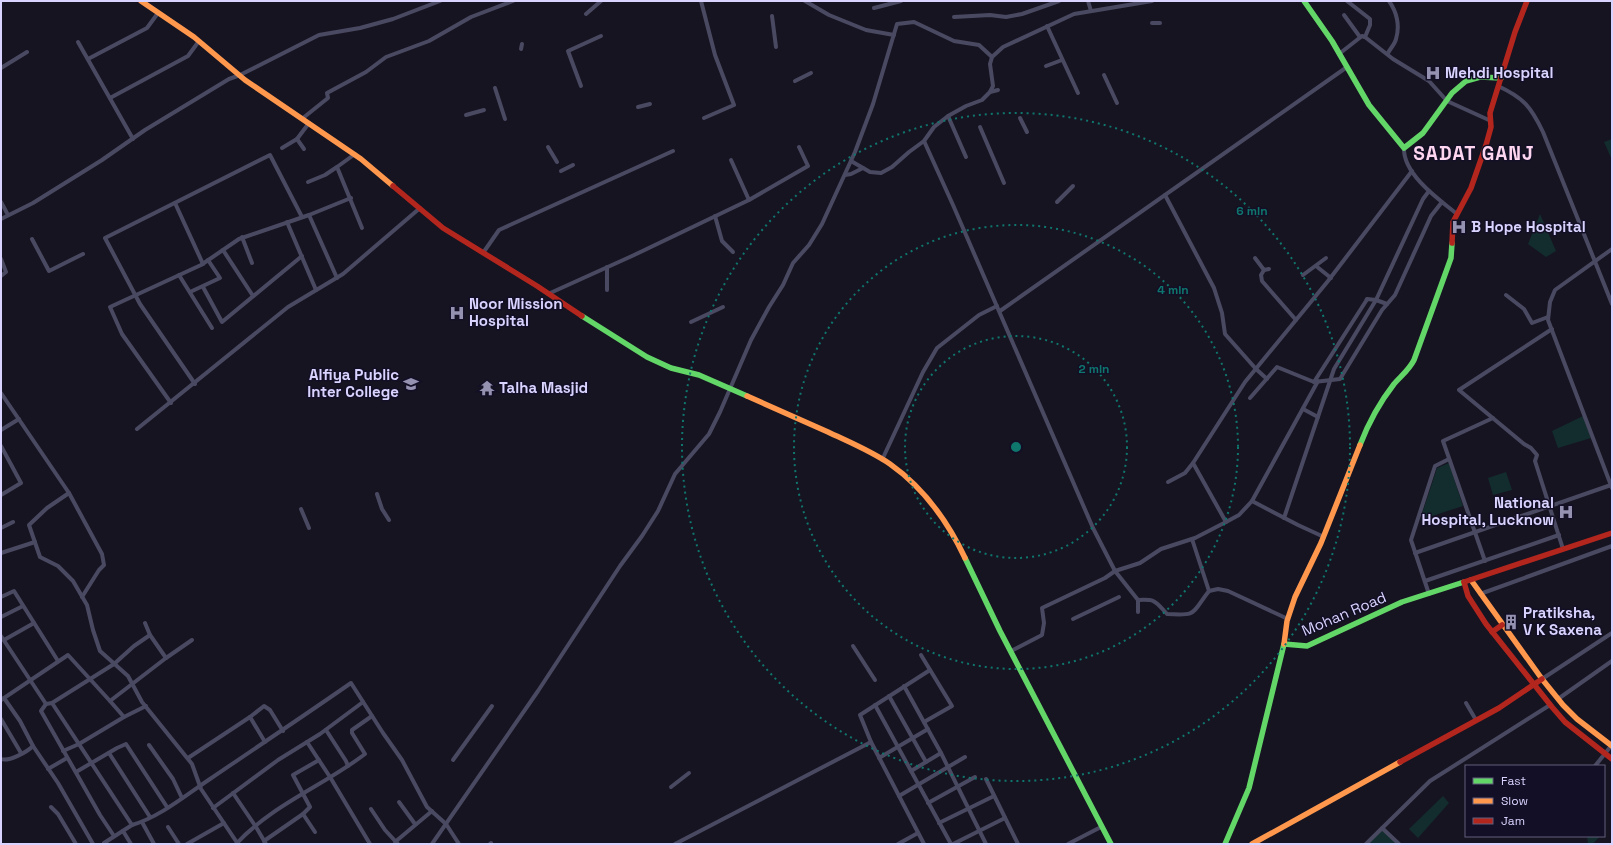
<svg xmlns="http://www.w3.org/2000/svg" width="1613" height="845" viewBox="0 0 1613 845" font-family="'Space Grotesk',sans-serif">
<rect width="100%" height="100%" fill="#161421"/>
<g fill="#132c2d">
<polygon points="1612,139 1612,160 1604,142"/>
<polygon points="1540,214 1556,251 1546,257 1528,244"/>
<polygon points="1583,416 1591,438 1558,448 1552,431"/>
<polygon points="1449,463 1463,506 1420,520 1437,468"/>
<polygon points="1506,472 1512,490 1493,495 1488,478"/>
<polygon points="1443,796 1449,803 1418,838 1409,829"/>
<polygon points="1382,829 1395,842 1393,844 1367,844"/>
<polygon points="1587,836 1600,836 1593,844 1588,844"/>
</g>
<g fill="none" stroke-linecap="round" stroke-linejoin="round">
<g stroke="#4a4962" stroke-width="4">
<polyline points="701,1 715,55 734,105 704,118"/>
<polyline points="805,1 829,15 866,30 894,35"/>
<polyline points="1088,1 1091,11"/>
<polyline points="1347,1 1370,19 1370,25 1365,37"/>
<polyline points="874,8 901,1"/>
<polyline points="586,14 601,1"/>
<polyline points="1344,15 1360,37"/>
<polyline points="772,16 776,47"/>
<polyline points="954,17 990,15 1006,17 1022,14 1059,1"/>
<polyline points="1152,23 1160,23"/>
<polyline points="1047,26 1078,93"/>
<polyline points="78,42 133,139"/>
<polyline points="521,49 522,44"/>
<path d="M1388,53C1390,49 1395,44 1396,39C1400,26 1397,12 1389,1"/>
<polyline points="1339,54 1362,36 1365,37 1393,59 1429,81 1447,101 1491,121"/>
<polyline points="88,59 147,28 158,13"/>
<polyline points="1046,66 1062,60"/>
<polyline points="1,68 27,52"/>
<polyline points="1104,75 1117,103"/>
<polyline points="795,81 811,73"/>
<polyline points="581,86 568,51 601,36"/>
<path d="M1498,86C1524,98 1531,107 1543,132L1612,304"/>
<polyline points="495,88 505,119"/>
<polyline points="990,92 998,90"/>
<polyline points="110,98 188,56 199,41"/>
<polyline points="638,107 650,104"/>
<polyline points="466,115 484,110"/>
<polyline points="948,116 966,157"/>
<polyline points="303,118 328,98 327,93 366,72 386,57 429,41 471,17 513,1"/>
<polyline points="1020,118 1027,132"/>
<polyline points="980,127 1004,183"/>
<polyline points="297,139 304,149"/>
<path d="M924,141L953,205L1093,528L1115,571L1138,600C1156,599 1155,601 1167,614C1198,616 1191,614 1209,591L1218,589L1228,591L1288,619"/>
<polyline points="548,147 557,162"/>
<polyline points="282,148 297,139 309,123"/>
<path d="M1404,148C1403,174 1438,199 1457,214"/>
<polyline points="355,154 337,167 362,228"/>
<polyline points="731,160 749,200"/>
<polyline points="851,161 870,172 881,173 892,167 909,152 924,141 934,127 948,116 966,106 982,100 990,92 993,86 990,64 992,57 1003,47 1074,14 1152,1"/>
<polyline points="561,171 573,165"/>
<polyline points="845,175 851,174 863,168"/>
<polyline points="308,182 325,175 337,167"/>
<polyline points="1165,195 1214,288 1222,313 1225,334 1256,369 1267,379"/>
<polyline points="1,202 8,215"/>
<polyline points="1057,202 1073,186"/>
<polyline points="175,203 203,264"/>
<polyline points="309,215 337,278"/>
<polyline points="715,216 722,241 733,252"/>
<polyline points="1,219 33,203 102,160 145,130 229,79 240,75 319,35 360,28 393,19 440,1"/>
<polyline points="287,222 316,290"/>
<polyline points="242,237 252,263"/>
<polyline points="32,239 49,271 83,254"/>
<polyline points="1612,249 1555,290 1550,302 1548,320 1612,488"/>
<polyline points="223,250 253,296"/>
<polyline points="483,253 499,230 673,151"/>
<polyline points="1255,258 1264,270 1269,269"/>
<polyline points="1,259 6,272 1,276"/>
<polyline points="1316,266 1331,278"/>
<polyline points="1264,270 1261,275 1262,281 1296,320"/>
<polyline points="179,275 212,328"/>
<polyline points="1303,275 1326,258"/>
<polyline points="203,287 222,322 302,256"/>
<polyline points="607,290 607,267"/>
<polyline points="190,292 220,278 208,260"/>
<polyline points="548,294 632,256 749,200 808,166 799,147"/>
<polyline points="1506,295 1524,309 1532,323 1548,317"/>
<polyline points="1000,311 1347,67"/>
<polyline points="691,322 723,307"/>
<polyline points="1552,329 1459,390 1524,444 1531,448 1537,455 1535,461 1563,549"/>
<polyline points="1314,382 1366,301 1367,299 1376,300 1387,304"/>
<polyline points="195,384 140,304 105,238 270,155 302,217"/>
<polyline points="1,393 69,493 102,554 104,565 99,570 82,597"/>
<polyline points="1250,398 1277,367 1314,382 1340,379 1382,310 1395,295 1431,216 1442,202"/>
<polyline points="171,403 122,334 110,307 201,265 239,239 309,215 351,198"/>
<polyline points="1303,409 1318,417"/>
<polyline points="137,429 288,307 343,274 420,208"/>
<polyline points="1,430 19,419"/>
<polyline points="1,446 21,483 1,495"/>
<polyline points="882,460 923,372 937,348 979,315 997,306"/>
<polyline points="1168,482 1185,473 1193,463"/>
<polyline points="69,493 47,508 29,525 40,557 58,566 73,581 87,605 93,630 100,651 128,676 142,702 192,764 201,789 238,844"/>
<polyline points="377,494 382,509 389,520"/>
<polyline points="1252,501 1298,525 1324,537"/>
<polyline points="301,509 309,528"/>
<polyline points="1284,518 1334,369 1376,300 1423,199 1429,191"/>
<polyline points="1226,522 1239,515 1252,501 1318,381"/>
<polyline points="1,528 13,522"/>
<polyline points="1192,539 1209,591"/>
<polyline points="1,553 35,542"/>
<polyline points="1415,553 1611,485"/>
<polyline points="1485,561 1443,441 1493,418"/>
<polyline points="1425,581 1559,535"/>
<polyline points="1429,594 1411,540 1435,466 1449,459"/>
<polyline points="1480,594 1612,546"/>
<polyline points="1,597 14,591 58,661"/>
<polyline points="1138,600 1138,612"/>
<polyline points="1,617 23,606"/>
<polyline points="1073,619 1119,597"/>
<polyline points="1,636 46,704"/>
<polyline points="4,640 34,623"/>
<polyline points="853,646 875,680"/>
<polyline points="1011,651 1042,635 1044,623 1042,608 1105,578 1115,571 1140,563 1161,549 1195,538 1226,522 1193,463 1245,382 1328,281 1412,171"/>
<polyline points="921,655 952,706 924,722"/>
<polyline points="166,658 192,640"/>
<polyline points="1542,679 1612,633"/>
<polyline points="904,686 941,753 986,844"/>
<polyline points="889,696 926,762"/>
<polyline points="4,698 20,721 33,746 58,783 93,844"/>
<polyline points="1558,699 1612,661"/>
<polyline points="1,700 68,655 110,701 166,658 150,635 145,623"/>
<polyline points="110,701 124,717"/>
<polyline points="52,703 132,825 104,843 105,844"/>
<polyline points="1466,703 1476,720"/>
<polyline points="875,705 951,844"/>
<polyline points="250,717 265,742"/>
<polyline points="1,719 21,753"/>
<polyline points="326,730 346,761 348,766"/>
<polyline points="307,742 330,777 370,844"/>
<polyline points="149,745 173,779 182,798"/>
<polyline points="63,751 79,744 124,717 146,706"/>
<polyline points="109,753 150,817"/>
<polyline points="188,758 250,717 264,706 270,710 283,731"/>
<polyline points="879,758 928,729"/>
<path d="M1,759C9,762 27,752 33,746"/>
<polyline points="453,760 492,706"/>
<polyline points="1595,766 1611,746"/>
<polyline points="48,769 67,758"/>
<polyline points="911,771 941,753"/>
<polyline points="76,772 117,748 126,744 167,807"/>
<polyline points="986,779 1018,844"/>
<polyline points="671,787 689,773"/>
<polyline points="233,793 256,827 266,844"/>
<polyline points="899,796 965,757"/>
<polyline points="399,802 415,824"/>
<polyline points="928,803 975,777"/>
<polyline points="51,807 58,814 76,844"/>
<polyline points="213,808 278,760 320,734 363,702"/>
<polyline points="371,809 385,830 398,844"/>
<polyline points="303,814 315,832"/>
<polyline points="142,822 154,844"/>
<polyline points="939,823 994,796"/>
<path d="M132,825C160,817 186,795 210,779C257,747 305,715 351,683L383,733L402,760L427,807L446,824L459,844"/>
<polyline points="168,827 179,844"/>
<polyline points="1382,828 1399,844"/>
<polyline points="123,831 131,844"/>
<polyline points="114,836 100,815 41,711 46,704 52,703 114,664 134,646 150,635"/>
<polyline points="264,841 303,814 310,807 293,775 319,760"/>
<polyline points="395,842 432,811"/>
<polyline points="187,844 224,823"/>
<path d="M236,844C272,805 323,786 365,754L352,733V730L372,716"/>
<polyline points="432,844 538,691 620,566 642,536 658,511 675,474 709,434 720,412 751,340 769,307 783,285 793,263 809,245 822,224 855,152 873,104 897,24 914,22 954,41 979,45 992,57"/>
<polyline points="490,844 491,843"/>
<polyline points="675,844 871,742"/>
<polyline points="898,844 918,833"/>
<polyline points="924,844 871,742 860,715 930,670"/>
<polyline points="953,844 1005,818"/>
<polyline points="1068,844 1101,827"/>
<polyline points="1366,844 1430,781 1550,705"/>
</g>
<g stroke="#63d668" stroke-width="5.5">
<polyline points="1304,1 1332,41 1369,105 1404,148 1423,133 1452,93 1466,81 1480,77 1501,78"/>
<polyline points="582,316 647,357 671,368 699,375 747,396"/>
<path d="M1360,445C1368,424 1380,402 1394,384C1401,376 1409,370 1414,360L1451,258L1452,243"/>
<polyline points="965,558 1000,631 1111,844"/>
<polyline points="1225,844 1249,788 1284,644 1307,646 1402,602 1464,582"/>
</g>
<g stroke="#ff974d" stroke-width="5.5">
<polyline points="141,1 194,37 245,80 361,159 393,186"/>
<path d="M747,396C774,408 801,420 828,432C849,442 871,451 890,464C924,488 948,522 965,558"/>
<polyline points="1471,580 1542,679 1563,705 1577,719 1612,746"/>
<polyline points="1284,644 1287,621 1295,597 1321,543 1360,445"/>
<polyline points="1252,844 1400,762"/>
</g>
<g stroke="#b3261e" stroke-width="5.5">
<polyline points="393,186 443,228 537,286 582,316"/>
<polyline points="1452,243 1453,222 1471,188 1486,145 1491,127 1490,113 1515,32 1527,1"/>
<polyline points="1464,582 1468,596 1486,624 1552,707 1565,722 1612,759"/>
<polyline points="1464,582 1612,533"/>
<polyline points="1492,632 1502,625"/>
<polyline points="1400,762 1499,708 1542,679"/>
</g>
</g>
<g fill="none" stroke="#0f766e" stroke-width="2" stroke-dasharray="2 4">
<circle cx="1016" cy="447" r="111"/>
<circle cx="1016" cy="447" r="222"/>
<circle cx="1016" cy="447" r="334"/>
</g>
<defs>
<g id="hospital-bare" transform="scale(1.2)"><path d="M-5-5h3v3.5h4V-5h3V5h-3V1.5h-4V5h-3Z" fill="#9591b1" stroke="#130f26" stroke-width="2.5" paint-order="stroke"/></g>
<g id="school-bare" transform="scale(1.2)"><path d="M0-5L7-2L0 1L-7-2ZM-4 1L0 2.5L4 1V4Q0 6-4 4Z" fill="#9591b1" stroke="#130f26" stroke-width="2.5" paint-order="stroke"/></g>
<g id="temple-bare" transform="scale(1.2)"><path d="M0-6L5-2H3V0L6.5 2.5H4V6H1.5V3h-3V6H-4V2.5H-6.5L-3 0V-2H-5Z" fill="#9591b1" stroke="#130f26" stroke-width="2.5" paint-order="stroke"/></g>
<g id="building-bare" transform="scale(1.2)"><path d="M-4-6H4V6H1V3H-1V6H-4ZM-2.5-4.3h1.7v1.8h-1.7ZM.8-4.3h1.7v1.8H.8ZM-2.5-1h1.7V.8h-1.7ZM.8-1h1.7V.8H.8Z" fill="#9591b1" stroke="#130f26" stroke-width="2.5" paint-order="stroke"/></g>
</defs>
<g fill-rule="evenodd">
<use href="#hospital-bare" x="1433" y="73"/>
<use href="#hospital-bare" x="1459" y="227"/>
<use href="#hospital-bare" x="457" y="313"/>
<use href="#school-bare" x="411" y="384"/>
<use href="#temple-bare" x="487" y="388"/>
<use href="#hospital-bare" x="1566" y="512"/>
<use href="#building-bare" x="1511" y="622"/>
</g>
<g text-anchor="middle" stroke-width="3" stroke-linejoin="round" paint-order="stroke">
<g font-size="15" font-weight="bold" fill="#d9d4ff" stroke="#130f26" text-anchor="start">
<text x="1445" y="78">Mehdi Hospital</text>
<text x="1471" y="232">B Hope Hospital</text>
<text x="469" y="309">Noor Mission<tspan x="469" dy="17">Hospital</tspan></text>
<text x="399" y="380" text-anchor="end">Alfiya Public<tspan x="399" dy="17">Inter College</tspan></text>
<text x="499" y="393">Talha Masjid</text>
<text x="1554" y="508" text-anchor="end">National<tspan x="1554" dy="17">Hospital, Lucknow</tspan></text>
<text x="1523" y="618">Pratiksha,<tspan x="1523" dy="17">V K Saxena</tspan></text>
</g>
<g font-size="15" fill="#d9d4ff" stroke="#130f26">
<text transform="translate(1344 614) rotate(-23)" y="5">Mohan Road</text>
</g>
<g font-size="19" font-weight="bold" letter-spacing="1" fill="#ffd6f0" stroke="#130f26">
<text x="1474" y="160">SADAT GANJ</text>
</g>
</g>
<circle cx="1016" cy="447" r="6" fill="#0f766e" stroke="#130f26" stroke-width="2"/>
<g font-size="12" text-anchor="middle" font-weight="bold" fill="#0f766e" stroke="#130f26" stroke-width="3" stroke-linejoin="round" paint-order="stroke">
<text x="1252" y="215">6 min</text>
<text x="1173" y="294">4 min</text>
<text x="1094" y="373">2 min</text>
</g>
<rect width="1613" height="845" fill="none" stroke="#d9d4ff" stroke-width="4"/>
<rect x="1465" y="765" width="140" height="72" fill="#130f26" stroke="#625e7d"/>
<rect x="1473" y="778" width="20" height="6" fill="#63d668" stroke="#625e7d"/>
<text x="1501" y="785" font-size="12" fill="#d9d4ff">Fast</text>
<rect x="1473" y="798" width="20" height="6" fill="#ff974d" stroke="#625e7d"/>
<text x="1501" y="805" font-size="12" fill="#d9d4ff">Slow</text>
<rect x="1473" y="818" width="20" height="6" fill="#b3261e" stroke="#625e7d"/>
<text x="1501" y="825" font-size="12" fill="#d9d4ff">Jam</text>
</svg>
